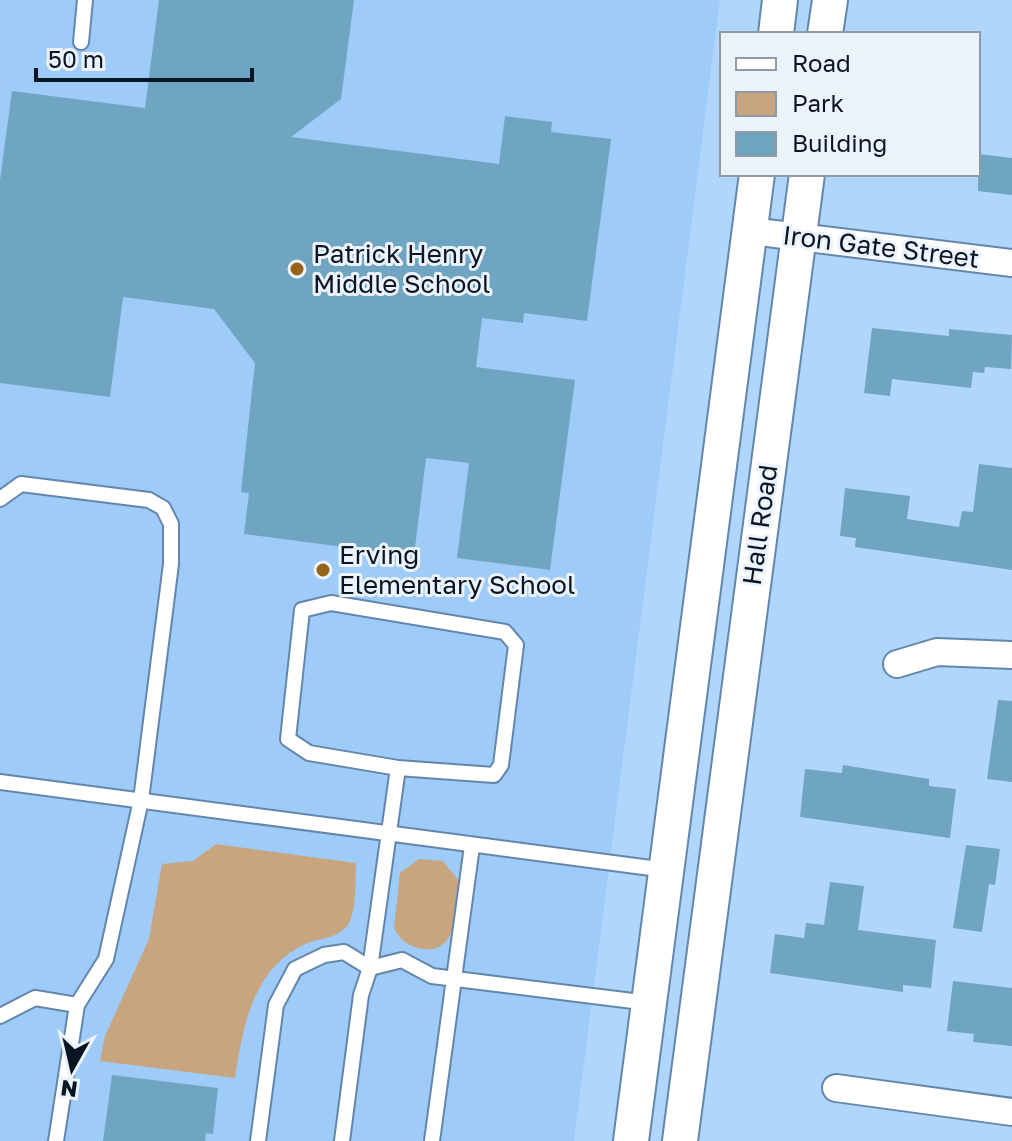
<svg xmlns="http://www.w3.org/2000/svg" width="1012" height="1141" viewBox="0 0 1012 1141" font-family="'Golos Text',sans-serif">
<rect width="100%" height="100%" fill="#b0d6fe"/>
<polygon fill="#9fcbf8" points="0,0 720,0 574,1141 0,1141"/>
<g fill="#c6a57f">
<path d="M216,844L356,863C355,881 357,910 348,925C338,939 317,938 303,945C252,971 243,1027 235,1078L100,1061L105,1036L149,939L162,864L193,861Z"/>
<path d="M419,859L443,861L459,881C457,905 459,954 423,949C409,947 400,940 394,928L400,873Z"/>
</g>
<g fill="#6fa5c0">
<polygon points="159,0 354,0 341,99 291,137 499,164 505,116 552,122 551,132 611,139 587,321 524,313 523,323 482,318 476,367 575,380 550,570 457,558 469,463 426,458 414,556 244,534 249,493 241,492 255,363 214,309 123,297 110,397 0,383 0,180 12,91 145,108"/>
<polygon points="978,154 1012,158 1012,195 978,191"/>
<polygon points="872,328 949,336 949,329 1012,335 1011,369 985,367 984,373 973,372 971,388 892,379 890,396 864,393"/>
<polygon points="979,464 1012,468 1012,570 855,547 856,538 840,536 845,488 910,496 907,519 959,527 962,511 973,512"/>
<polygon points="998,700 1012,701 1012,782 987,779"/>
<polygon points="843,765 929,779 929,786 956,789 950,838 800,817 805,769 842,773"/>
<polygon points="966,845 1000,849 995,885 989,884 982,932 953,928"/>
<polygon points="830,882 864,886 858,930 936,940 931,988 903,985 903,992 770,973 775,934 804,938 806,923 824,925"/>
<polygon points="953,981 1012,988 1012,1046 973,1042 974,1034 947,1031"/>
<polygon points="112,1075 218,1088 213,1134 206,1133 205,1141 103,1141"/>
</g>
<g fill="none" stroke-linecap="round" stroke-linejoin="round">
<g stroke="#6387ac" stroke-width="18">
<g id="service">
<polyline points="81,42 85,0"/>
<polyline points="0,499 21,484 149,500 163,508 171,524 171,564 141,800 106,959 77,1005 56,1141"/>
<polyline points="0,782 666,870"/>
<polyline points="0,1016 35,998 77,1005"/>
<polyline points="258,1141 276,1005 295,969 324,955 344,952 370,968 402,960 432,976 649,1003"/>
<polyline points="342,1141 361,995 370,968 398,768 494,775 501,765 516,645 505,632 331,603 302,610 288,739 309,753 398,768"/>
<polyline points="432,1141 472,846"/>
</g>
</g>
<g stroke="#6387ac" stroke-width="30">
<g id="minor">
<polyline points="750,231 1012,263"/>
<polyline points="897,664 937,652 1012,655"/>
<polyline points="836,1088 1012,1112"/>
</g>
</g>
<g stroke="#6387ac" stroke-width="38">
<g id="tertiary">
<polyline points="776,34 780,0"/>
<polyline points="825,34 830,0"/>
<polyline points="631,1141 757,174"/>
<polyline points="680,1141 807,174"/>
</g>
</g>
<use href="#service" stroke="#fff" stroke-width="14"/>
<use href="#minor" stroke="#fff" stroke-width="26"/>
<use href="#tertiary" stroke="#fff" stroke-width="34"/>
</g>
<g fill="#976319" stroke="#ecf3fc" stroke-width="3">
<circle cx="297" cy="269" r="8"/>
<circle cx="323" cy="570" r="8"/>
</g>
<g text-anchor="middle" stroke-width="6" stroke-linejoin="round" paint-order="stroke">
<g font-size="26" fill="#081624" stroke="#ecf3fc">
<text transform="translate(881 247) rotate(7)" y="9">Iron Gate Street</text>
<text transform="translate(760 525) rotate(-82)" y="9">Hall Road</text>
</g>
<g font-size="26" fill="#081624" stroke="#ecf3fc" text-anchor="start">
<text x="313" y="263">Patrick Henry<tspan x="313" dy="30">Middle School</tspan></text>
<text x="339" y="564">Erving<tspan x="339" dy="30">Elementary School</tspan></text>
</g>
</g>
<rect x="720" y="32" width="260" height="144" fill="#ecf3fc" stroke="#919ba6" stroke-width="2"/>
<rect x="736" y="58" width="40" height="12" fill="#ffffff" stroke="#919ba6" stroke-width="2"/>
<text x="792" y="72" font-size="24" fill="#081624">Road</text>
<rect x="736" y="92" width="40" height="24" fill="#c6a57f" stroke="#919ba6" stroke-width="2"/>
<text x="792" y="112" font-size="24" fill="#081624">Park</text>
<rect x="736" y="132" width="40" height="24" fill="#6fa5c0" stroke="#919ba6" stroke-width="2"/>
<text x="792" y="152" font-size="24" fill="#081624">Building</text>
<g transform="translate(72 1069) rotate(188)" stroke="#ecf3fc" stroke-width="6" paint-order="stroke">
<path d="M0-6L14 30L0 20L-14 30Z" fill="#081624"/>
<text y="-12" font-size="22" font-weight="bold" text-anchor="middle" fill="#081624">N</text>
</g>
<path d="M36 68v12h216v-12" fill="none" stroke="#081624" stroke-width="4"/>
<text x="48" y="68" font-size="24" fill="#081624" stroke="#ecf3fc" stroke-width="6" paint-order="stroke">50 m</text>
</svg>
